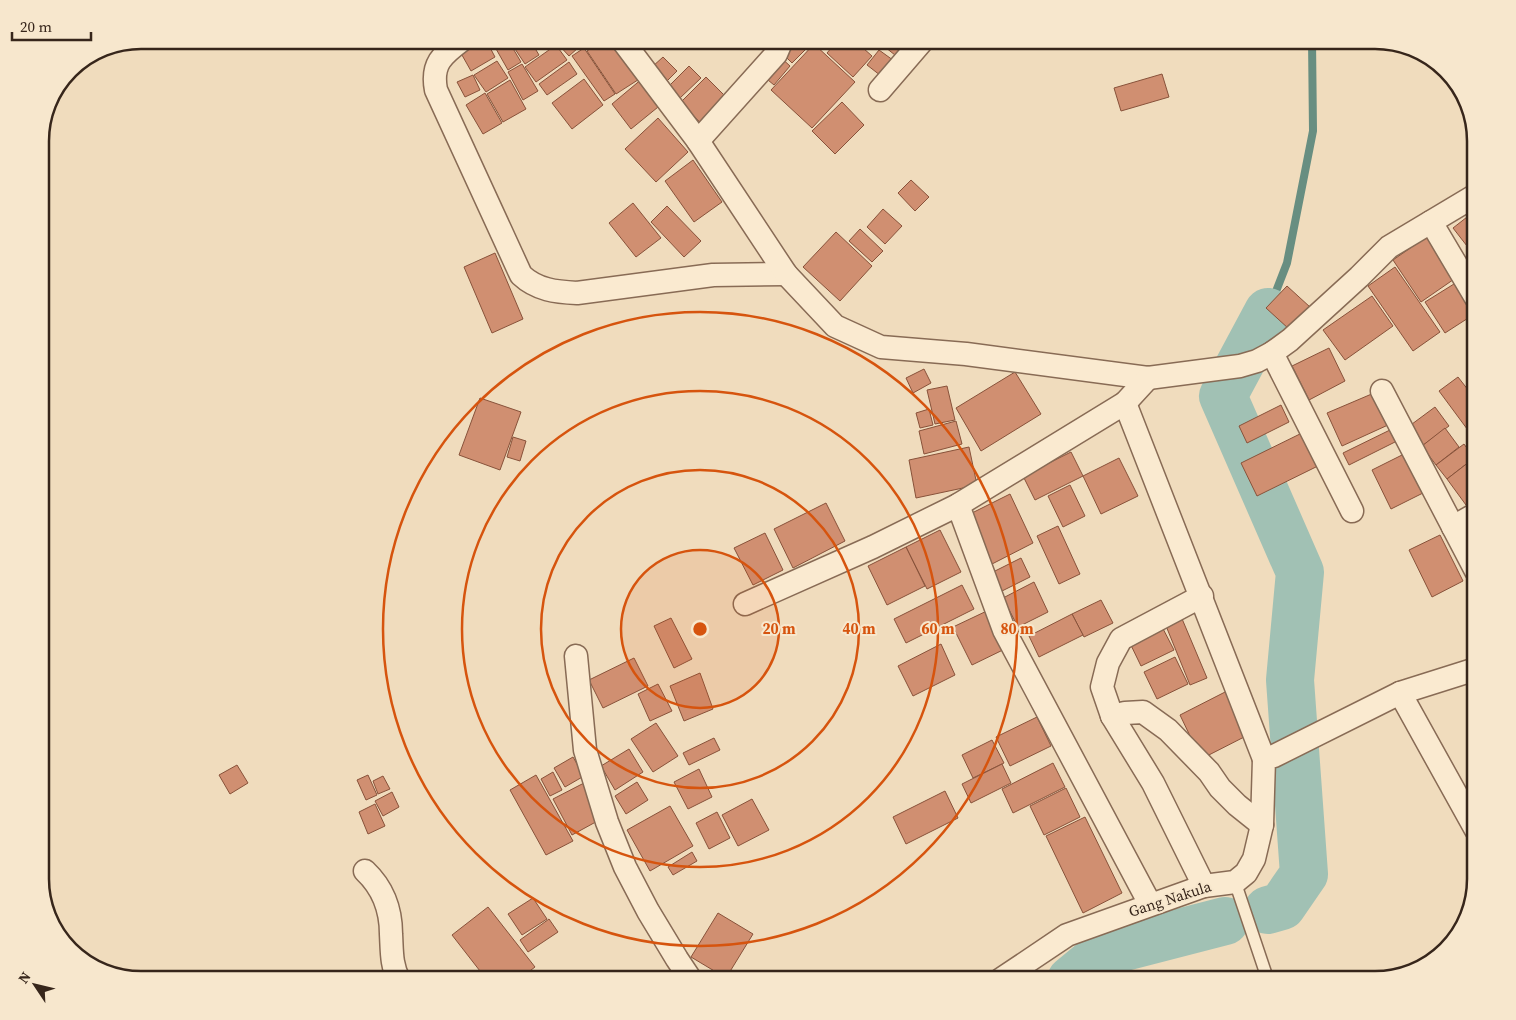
<svg xmlns="http://www.w3.org/2000/svg" width="1516" height="1020" viewBox="0 0 1516 1020" font-family="'Source Serif 4',serif">
<rect width="100%" height="100%" fill="#f0dcbd"/>
<g fill="none" stroke-linecap="round" stroke-linejoin="round">
<polyline stroke="#688e81" stroke-width="8" points="1268,312 1287,263 1313,131 1312,40"/>
<g stroke="#a1c1b4" stroke-width="48">
<polyline points="1268,910 1282,906 1304,874 1290,680 1300,572 1223,396 1268,312"/>
<polyline points="1071,980 1105,952 1225,921"/>
</g>
</g>
<g fill="#d08f71" stroke="#88523a">
<polygon points="472,40 486,40 495,57 471,71 458,48"/>
<polygon points="491,40 508,40 521,62 508,70"/>
<polygon points="530,40 539,55 525,64 515,49"/>
<polygon points="560,40 587,40 569,56 557,43"/>
<polygon points="603,40 620,40 644,76 616,94 587,51"/>
<polygon points="794,40 815,40 792,63 781,52"/>
<polygon points="838,40 854,40 872,56 853,77 827,53"/>
<polygon points="876,40 908,40 895,55"/>
<polygon points="814,44 855,82 812,128 771,90"/>
<polygon points="556,45 567,60 536,82 525,67"/>
<polygon points="584,48 615,94 604,101 572,56"/>
<polygon points="879,50 897,63 885,79 867,65"/>
<polygon points="779,56 790,66 774,85 762,75"/>
<polygon points="663,57 677,71 666,82 652,67"/>
<polygon points="497,61 508,78 486,92 474,75"/>
<polygon points="569,62 577,74 547,95 539,84"/>
<polygon points="522,64 538,91 523,100 508,72"/>
<polygon points="689,66 701,78 680,98 669,86"/>
<polygon points="1162,74 1169,97 1121,111 1114,88"/>
<polygon points="473,75 480,90 465,97 457,82"/>
<polygon points="706,77 729,100 704,126 680,103"/>
<polygon points="643,78 663,103 631,129 612,104"/>
<polygon points="584,79 603,105 572,129 552,103"/>
<polygon points="510,80 526,109 503,122 487,94"/>
<polygon points="485,93 502,123 483,134 466,105"/>
<polygon points="842,102 864,125 835,154 812,131"/>
<polygon points="658,118 688,152 656,182 625,149"/>
<polygon points="693,160 722,202 694,222 665,181"/>
<polygon points="911,180 929,197 915,211 898,193"/>
<polygon points="633,203 661,238 636,257 609,223"/>
<polygon points="667,206 701,241 684,257 651,222"/>
<polygon points="883,209 902,226 885,244 867,227"/>
<polygon points="1476,210 1476,253 1474,255 1453,228"/>
<polygon points="860,229 883,251 872,262 849,241"/>
<polygon points="836,232 872,266 840,301 803,267"/>
<polygon points="1432,233 1460,275 1421,302 1393,260"/>
<polygon points="495,253 523,319 492,333 464,267"/>
<polygon points="1395,267 1440,332 1413,351 1368,286"/>
<polygon points="1462,279 1476,301 1476,313 1445,333 1425,302"/>
<polygon points="1287,286 1310,307 1289,329 1266,308"/>
<polygon points="1372,296 1393,326 1345,360 1323,330"/>
<polygon points="1329,348 1345,381 1309,400 1292,366"/>
<polygon points="924,369 931,383 913,393 906,378"/>
<polygon points="1015,372 1041,414 981,451 956,408"/>
<polygon points="1458,377 1476,400 1476,441 1439,391"/>
<polygon points="947,386 955,420 935,424 927,390"/>
<polygon points="1374,393 1388,425 1342,446 1327,413"/>
<polygon points="480,398 521,412 500,470 459,455"/>
<polygon points="1281,405 1289,422 1247,443 1239,426"/>
<polygon points="1435,407 1449,426 1422,446 1408,427"/>
<polygon points="929,409 933,425 920,428 916,413"/>
<polygon points="956,421 962,444 924,454 919,431"/>
<polygon points="1445,428 1459,447 1436,465 1422,446"/>
<polygon points="1392,429 1397,441 1349,465 1343,453"/>
<polygon points="1306,431 1322,464 1257,496 1241,463"/>
<polygon points="513,437 526,441 520,461 507,457"/>
<polygon points="1464,444 1474,458 1447,479 1436,465"/>
<polygon points="969,447 977,485 916,498 909,460"/>
<polygon points="1071,452 1083,476 1035,500 1023,476"/>
<polygon points="1408,452 1427,491 1391,509 1372,470"/>
<polygon points="1119,458 1138,496 1101,514 1083,476"/>
<polygon points="1469,462 1476,471 1476,498 1466,505 1447,479"/>
<polygon points="1070,485 1085,516 1063,527 1048,496"/>
<polygon points="1010,494 1033,543 992,564 968,515"/>
<polygon points="826,503 845,541 793,568 774,529"/>
<polygon points="1476,521 1476,549 1465,527"/>
<polygon points="1058,526 1080,574 1059,584 1037,536"/>
<polygon points="940,530 961,572 927,589 906,547"/>
<polygon points="765,533 783,570 753,585 734,548"/>
<polygon points="1440,535 1463,581 1432,597 1409,550"/>
<polygon points="906,547 925,586 887,605 868,566"/>
<polygon points="1021,558 1030,577 1000,592 991,573"/>
<polygon points="1034,582 1048,612 1018,627 1003,598"/>
<polygon points="962,585 974,609 906,643 894,619"/>
<polygon points="1101,600 1113,623 1084,637 1072,614"/>
<polygon points="991,609 1009,647 972,665 953,627"/>
<polygon points="1072,614 1083,635 1039,657 1029,636"/>
<polygon points="1180,614 1207,678 1190,685 1164,621"/>
<polygon points="671,618 692,659 674,668 654,626"/>
<polygon points="1159,621 1174,650 1141,666 1127,637"/>
<polygon points="941,644 955,675 913,696 898,666"/>
<polygon points="1175,657 1188,684 1157,699 1144,672"/>
<polygon points="634,658 648,686 603,708 589,680"/>
<polygon points="700,673 713,709 684,721 670,686"/>
<polygon points="658,684 672,711 650,721 638,694"/>
<polygon points="1229,690 1250,734 1201,759 1180,715"/>
<polygon points="1037,717 1051,746 1010,766 996,737"/>
<polygon points="656,723 678,756 653,772 631,739"/>
<polygon points="714,738 720,750 689,765 683,753"/>
<polygon points="992,740 1004,763 973,778 962,755"/>
<polygon points="629,749 643,772 615,790 601,766"/>
<polygon points="573,757 584,776 565,787 554,768"/>
<polygon points="1053,763 1065,787 1013,813 1002,789"/>
<polygon points="1002,764 1011,783 971,803 962,784"/>
<polygon points="237,765 248,783 230,794 219,775"/>
<polygon points="699,769 712,797 688,809 674,782"/>
<polygon points="553,772 562,790 550,796 541,779"/>
<polygon points="368,775 377,795 366,800 357,780"/>
<polygon points="536,775 573,841 546,855 510,790"/>
<polygon points="383,776 390,789 378,794 373,781"/>
<polygon points="637,782 648,800 626,814 615,796"/>
<polygon points="584,783 603,818 572,835 553,799"/>
<polygon points="1066,788 1080,817 1044,835 1030,806"/>
<polygon points="945,791 958,818 906,844 893,817"/>
<polygon points="392,792 399,807 383,816 375,801"/>
<polygon points="752,799 769,830 738,846 722,815"/>
<polygon points="375,804 385,826 368,834 359,812"/>
<polygon points="670,806 693,846 650,871 627,830"/>
<polygon points="717,812 730,838 709,849 696,823"/>
<polygon points="1085,817 1122,893 1083,913 1046,836"/>
<polygon points="692,852 697,861 673,875 668,867"/>
<polygon points="533,898 547,919 522,935 508,914"/>
<polygon points="488,907 535,967 518,980 487,980 452,935"/>
<polygon points="718,913 753,934 726,978 691,957"/>
<polygon points="549,919 558,932 528,952 520,940"/>
</g>
<g fill="none" stroke-linecap="round" stroke-linejoin="round">
<g stroke="#886b55" stroke-width="14">
<polyline id="lane" points="1235,882 1268,980"/>
</g>
<g stroke="#886b55" stroke-width="25">
<g id="street">
<path d="M462,40C442,55 431,64 436,90L521,275C537,290 556,292 577,293L713,275L786,274"/>
<polyline points="622,40 698,141 786,274 835,326 881,347 966,354 1148,378 1240,366 1257,361 1272,353 1290,340 1359,277 1389,247 1476,195"/>
<polyline points="880,90 923,40"/>
<polyline points="698,141 776,54 782,40"/>
<polyline points="1431,222 1476,298"/>
<polyline points="1272,353 1352,511"/>
<polyline points="1382,391 1476,571"/>
<polyline points="1125,403 1264,759"/>
<polyline points="958,505 1004,630 1150,904"/>
<polyline points="1453,527 1476,514"/>
<polyline points="1202,596 1121,639 1108,663 1102,687 1112,716 1153,783 1204,886"/>
<polyline points="745,604 873,547 958,505 1125,403 1148,378"/>
<polyline points="576,656 585,750 607,822 625,867 648,911 677,959 691,980"/>
<polyline points="1400,693 1476,830"/>
<polyline points="1112,716 1125,713 1143,712 1168,730 1209,772 1220,788 1237,805 1262,825"/>
<path d="M365,871C383,888 391,910 391,934C392,951 391,965 399,980"/>
<polyline points="1000,980 1067,935 1204,886 1235,882 1246,873 1254,859 1262,825 1264,759 1274,756 1400,693 1476,669"/>
</g>
</g>
<use href="#lane" stroke="#faead0" stroke-width="11"/>
<use href="#street" stroke="#faead0" stroke-width="22"/>
</g>
<circle cx="700" cy="629" r="79" fill="#d6540e" fill-opacity=".12"/>
<g fill="none" stroke="#d6540e" stroke-width="2.5">
<circle cx="700" cy="629" r="79"/>
<circle cx="700" cy="629" r="159"/>
<circle cx="700" cy="629" r="238"/>
<circle cx="700" cy="629" r="317"/>
</g>
<g text-anchor="middle" stroke-width="4" stroke-linejoin="round" paint-order="stroke">
<g font-size="15" fill="#37261b" stroke="#f7e7cd">
<text transform="translate(1170 899) rotate(-18)" y="5">Gang Nakula</text>
</g>
</g>
<path d="M0 0H1516V1020H0ZM141 49H1375A92 92 0 0 1 1467 141V879A92 92 0 0 1 1375 971H141A92 92 0 0 1 49 879V141A92 92 0 0 1 141 49Z" fill="#f7e7cd" fill-rule="evenodd"/>
<path fill="none" stroke="#37261b" stroke-width="2.5" d="M141 49H1375A92 92 0 0 1 1467 141V879A92 92 0 0 1 1375 971H141A92 92 0 0 1 49 879V141A92 92 0 0 1 141 49Z"/>
<circle cx="700" cy="629" r="8" fill="#d6540e" stroke="#f7e7cd" stroke-width="2.5"/>
<g font-size="15" text-anchor="middle" font-weight="bold" fill="#d6540e" stroke="#f7e7cd" stroke-width="4" stroke-linejoin="round" paint-order="stroke">
<text x="779" y="634">20 m</text>
<text x="859" y="634">40 m</text>
<text x="938" y="634">60 m</text>
<text x="1017" y="634">80 m</text>
</g>
<g transform="translate(35 985) rotate(305)" stroke="#f7e7cd" stroke-width="4" paint-order="stroke">
<path d="M0-4L9 19L0 12L-9 19Z" fill="#37261b"/>
<text y="-8" font-size="14" font-weight="bold" text-anchor="middle" fill="#37261b">N</text>
</g>
<path d="M12 32v8h79v-8" fill="none" stroke="#37261b" stroke-width="2.5"/>
<text x="20" y="32" font-size="15" fill="#37261b" stroke="#f7e7cd" stroke-width="4" paint-order="stroke">20 m</text>
</svg>
